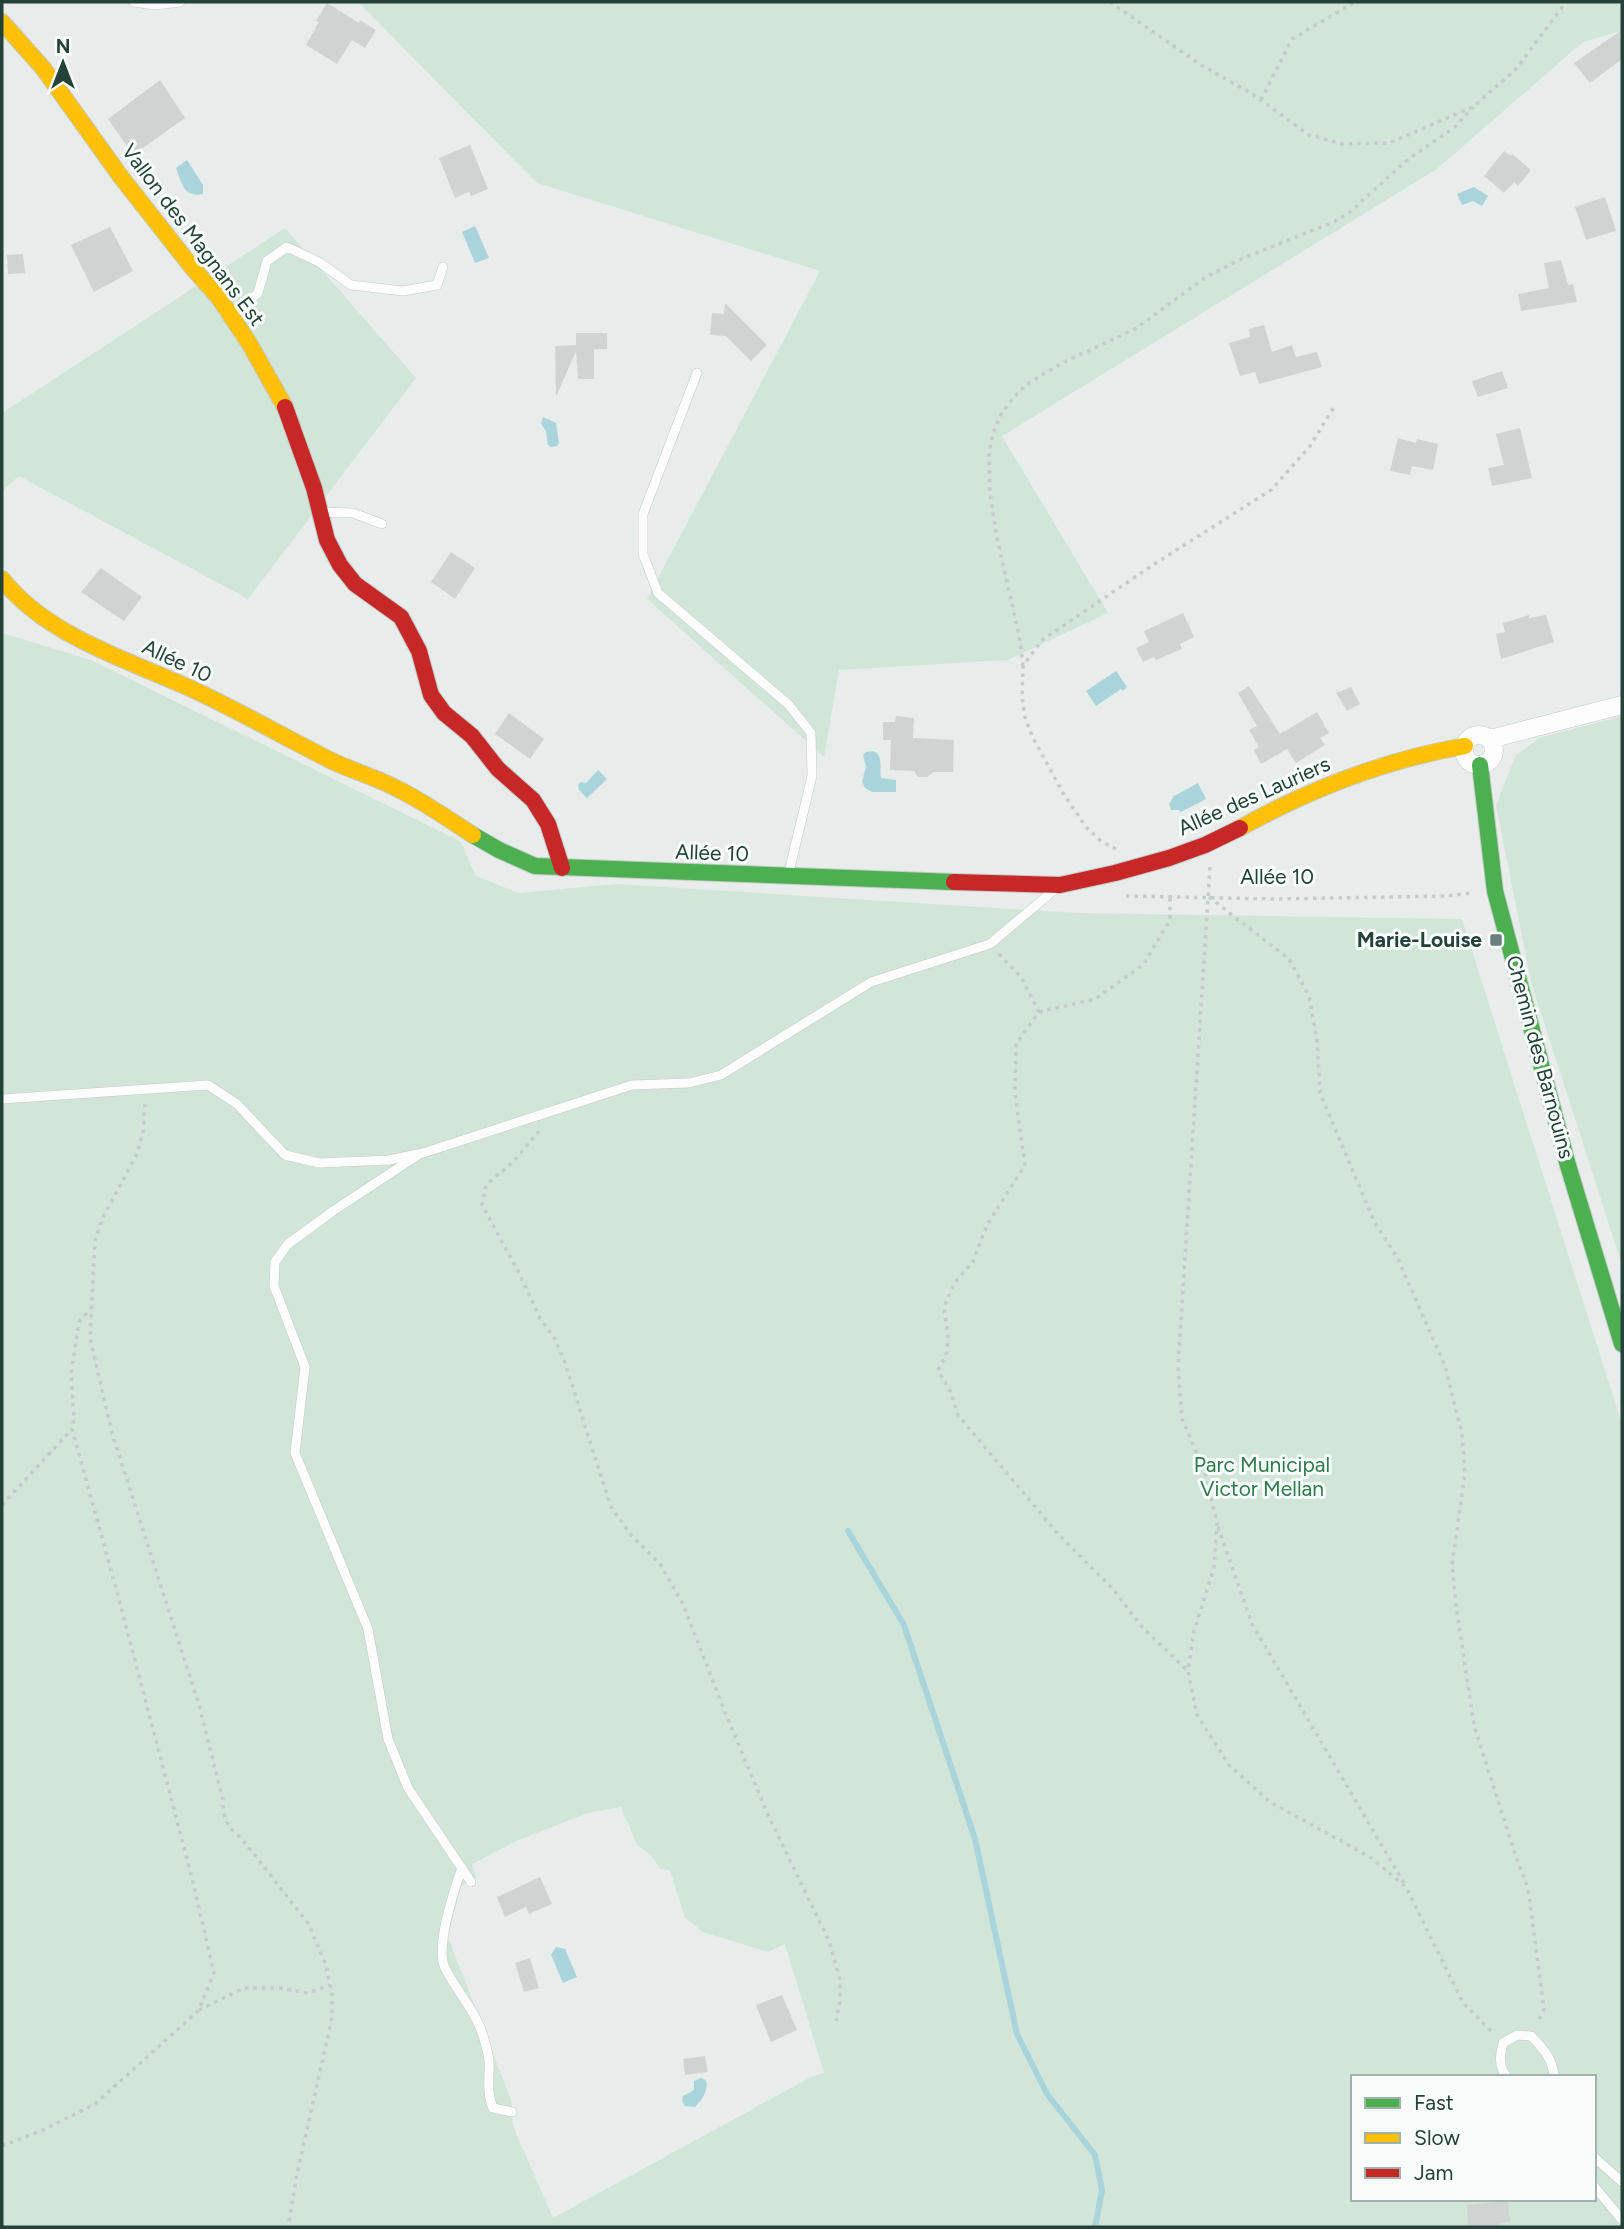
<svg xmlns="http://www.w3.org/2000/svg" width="1624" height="2229" viewBox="0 0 1624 2229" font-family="Figtree,sans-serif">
<rect width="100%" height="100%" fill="#e8edeb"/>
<g fill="#d1e6d8" fill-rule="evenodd">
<polygon points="358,2 1622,2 1622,31 1583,42 1437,169 1002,436 1108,613 1008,660 839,670 824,757 647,599 820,271 537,183"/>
<polygon points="285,228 416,378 248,599 19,476 2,491 2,413"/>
<path d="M2,633L91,660L460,841L476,876L519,893L616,884L1080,913L1462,919L1622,1424V2227H2ZM621,1807L637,1845L651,1855L660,1869L670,1870L685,1918L703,1932L768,1952L785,1944L824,2073L811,2077L553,2218L513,2126L511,2100L448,1937L461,1886L476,1878L472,1864L516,1841L588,1813ZM1353,2077H1594V2199H1353Z"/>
<polygon points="1622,716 1622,1265 1531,982 1496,805 1516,755 1539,738"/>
</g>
<g fill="#a9d4db">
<path d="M187,160L203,185V194C183,198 182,183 176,168Z"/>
<polygon points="1474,187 1488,196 1482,206 1473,201 1462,205 1457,194"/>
<polygon points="475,226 489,258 475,263 462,232"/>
<polygon points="543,417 556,423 559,443 557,446 551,447 548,445 546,431 541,424"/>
<polygon points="1116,671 1127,687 1123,691 1121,689 1096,706 1086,691"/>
<path d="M873,751C884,755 879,768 881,778L896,780V792H872L865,788L862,781L866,767L863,755L866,752Z"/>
<polygon points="598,770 607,779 587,798 579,790 578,785 581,782 586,783"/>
<polygon points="1198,783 1206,799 1181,812 1179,810 1171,810 1169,804 1174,796"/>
<polygon points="556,1947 565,1949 577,1977 563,1983 551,1955"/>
<path d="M701,2078L706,2080C709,2090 702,2100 695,2107L685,2106L682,2101L683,2096L694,2090V2081Z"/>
</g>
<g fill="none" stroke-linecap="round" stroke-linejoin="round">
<polyline stroke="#a9d4db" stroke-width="6" points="848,1531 904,1625 975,1839 1017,2034 1047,2094 1095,2155 1102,2190 1095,2227"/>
</g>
<g fill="#cfd4d2">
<polygon points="327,3 359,23 360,20 376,30 365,48 352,40 337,64 306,45 319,22 316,21"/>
<polygon points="1622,30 1622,59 1590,83 1574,63"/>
<polygon points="160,80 185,118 133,155 108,119"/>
<polygon points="470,145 488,189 471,196 469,192 455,198 439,158"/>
<polygon points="1504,151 1511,156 1512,154 1531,170 1518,186 1514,182 1504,193 1484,176"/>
<polygon points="1605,197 1616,231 1586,240 1575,207"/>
<polygon points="110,227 133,271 94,292 71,245"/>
<polygon points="23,254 25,273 8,274 7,255"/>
<polygon points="1561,260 1568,285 1573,284 1577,302 1521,311 1518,294 1549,288 1544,263"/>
<polygon points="725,303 767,345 751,361 726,336 710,335 712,313 724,314"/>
<polygon points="1264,325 1272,352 1292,345 1296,357 1317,352 1322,367 1259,384 1255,372 1240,376 1229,343 1250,337 1249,329"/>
<polygon points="576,333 607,333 607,349 594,349 594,379 578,379 576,351 556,397 555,346 576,345"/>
<polygon points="1502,371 1508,388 1478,397 1472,381"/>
<polygon points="1520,428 1532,478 1492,486 1488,468 1504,465 1496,434"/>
<polygon points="1398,438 1416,443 1417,439 1438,444 1433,470 1412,466 1410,475 1390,471"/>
<polygon points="451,552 475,568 455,599 431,582"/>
<polygon points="101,568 142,597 124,621 81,592"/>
<polygon points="1183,613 1194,637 1180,644 1182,649 1156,660 1154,657 1143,662 1136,648 1149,642 1144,631"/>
<polygon points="1529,615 1529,618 1546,615 1554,642 1501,659 1496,634 1505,632 1503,623"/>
<polygon points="1249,686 1280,734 1317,712 1329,733 1320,738 1325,745 1296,763 1287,749 1261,764 1254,750 1259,747 1249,730 1257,726 1238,693"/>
<polygon points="1351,687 1360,704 1347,711 1336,693"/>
<polygon points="509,713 544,739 530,759 495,734"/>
<polygon points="896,716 914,718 913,738 954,740 953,772 933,772 927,777 918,777 914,771 890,770 891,740 883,740 883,722 895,722"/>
<polygon points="540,1877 552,1904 529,1914 526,1907 505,1917 497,1897"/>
<polygon points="530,1958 539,1988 524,1992 515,1963"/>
<polygon points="782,1995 797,2030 771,2042 756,2005"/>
<polygon points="705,2056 708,2072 685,2075 683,2059"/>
<polygon points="1508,2201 1510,2221 1499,2224 1499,2227 1468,2227 1467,2205"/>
</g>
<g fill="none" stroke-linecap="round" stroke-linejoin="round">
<g stroke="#c5cac8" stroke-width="10">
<g id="lane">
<polyline points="134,2 155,5 180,2"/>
<polyline points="233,315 258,293 267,261 287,247 319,262 351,285 403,291 437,285 443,267"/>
<polyline points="697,373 643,514 643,554 658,593 788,704 811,733 812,776 788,876"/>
<polyline points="322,512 353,513 382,524"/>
<polyline points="2,1099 208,1085 237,1104 285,1155 319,1163 389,1160 423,1153 632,1085 689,1083 721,1075 871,982 990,944 1053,891"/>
<polyline points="418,1155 333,1211 288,1244 275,1262 274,1286 305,1367 295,1453 368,1629 388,1739 408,1788 471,1882"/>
<path d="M462,1868C454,1890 435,1947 445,1968C457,1992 477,2012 484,2039C486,2046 488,2053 489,2060C490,2076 486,2093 493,2108L512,2112"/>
<path d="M1507,2077C1498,2066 1500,2055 1503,2043L1517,2035L1531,2036C1543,2048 1553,2059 1554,2077"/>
<polyline points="1594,2157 1622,2182"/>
<polyline points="1594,2186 1622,2220"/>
</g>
</g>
<g stroke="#c5cac8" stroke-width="19">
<g id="street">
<circle cx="1479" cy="750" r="15"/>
<polyline points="1490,739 1622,705"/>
</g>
</g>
<g stroke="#c3cbc8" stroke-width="18">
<g id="fast">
<polyline points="1480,765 1495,891 1567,1162 1622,1344"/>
<polyline points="473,835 499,850 535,866 954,882"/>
</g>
</g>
<g stroke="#c3cbc8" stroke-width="18">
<g id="slow">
<polyline points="2,22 43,68 121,177 191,266 219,298 249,343 285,407"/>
<path d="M2,579C48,637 129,660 194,690C241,712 286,738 332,761C353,771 375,777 396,788C423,801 448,819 473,835"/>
<path d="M1240,828C1312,788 1384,760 1465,746"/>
</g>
</g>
<g stroke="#c3cbc8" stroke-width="18">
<g id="jam">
<polyline points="285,407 314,488 327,540 340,565 355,584 401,617 419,651 431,695 444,713 472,736 498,769 533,800 548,824 562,868"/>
<polyline points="954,882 1060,885 1115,873 1169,858 1205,845 1240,828"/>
</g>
</g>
<g stroke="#c3ccca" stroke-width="3.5" stroke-dasharray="3.5 5" stroke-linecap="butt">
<polyline points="1110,2 1201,65 1251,93 1309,135 1343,144 1389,143 1473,107 1516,69 1566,2"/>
<polyline points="1261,100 1292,39 1355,2"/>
<polyline points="1023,666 1019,635 996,533 990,493 989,453 993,433 1001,414 1014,397 1027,384 1062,363 1135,329 1206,277 1241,259 1334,222 1350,212 1407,160 1455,127 1473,107"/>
<polyline points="1116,849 1101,841 1086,827 1063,793 1032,736 1025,717 1022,697 1023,666 1042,640 1159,561 1271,490 1310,446 1334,407"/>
<polyline points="1210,867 1178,1367 1182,1419 1205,1472 1217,1523 1214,1568 1194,1631 1188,1671 1197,1715 1229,1765 1270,1802 1370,1857 1406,1887 1463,2003 1494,2034"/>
<polyline points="1126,896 1274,899 1447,896 1472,893"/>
<polyline points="1209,897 1289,959 1309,996 1317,1040 1320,1093 1374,1221 1398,1259 1445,1366 1462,1434 1465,1474 1452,1564 1456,1605 1474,1725 1516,1857 1528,1888 1544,2009 1537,2024"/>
<polyline points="999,954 1021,977 1039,1012 1016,1044 1015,1094 1025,1165 987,1225 973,1262 955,1282 944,1307 948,1337 947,1352 938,1370 951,1393 958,1415 983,1445 1059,1535 1113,1589 1142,1627 1188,1671"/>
<polyline points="1039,1012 1095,999 1143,965 1170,920 1170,896"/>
<path d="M145,1104L143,1131L137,1154L103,1217L95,1241L90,1338L112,1433L199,1705L223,1800C223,1818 227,1827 241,1838L308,1923L326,1965L332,1995V2018L297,2174L288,2227"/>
<polyline points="539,1131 513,1162 486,1185 482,1205 518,1271 540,1318 555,1339 565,1363 611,1507 631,1535 660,1564 683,1604 725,1712 768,1815 829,1941 840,1980 840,2001 836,2021"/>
<polyline points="2,1505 72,1429"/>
<polyline points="1218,1527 1252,1624 1405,1885"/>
<polyline points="199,2010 244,1988 279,1988 308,1993 330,1985"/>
<polyline points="2,2146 43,2130 95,2104 198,2011 214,1973 192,1878 117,1592 72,1429 74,1418 71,1374 79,1322 90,1309"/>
</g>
<use href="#lane" stroke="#fcfcfc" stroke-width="9"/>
<use href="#street" stroke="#fcfcfc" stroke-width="18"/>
<use href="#fast" stroke="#4caf50" stroke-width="16"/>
<use href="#slow" stroke="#ffc107" stroke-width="16"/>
<use href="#jam" stroke="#c62828" stroke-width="16"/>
</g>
<rect fill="#697e78" stroke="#f7fbf9" stroke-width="2.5" x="1489" y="933" width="14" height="14" rx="3.5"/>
<g text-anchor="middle" stroke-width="6" stroke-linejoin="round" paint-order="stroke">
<g font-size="21" fill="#24423a" stroke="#f7fbf9">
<text transform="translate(193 235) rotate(53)" y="7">Vallon des Magnans Est</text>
<text transform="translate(177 661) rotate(25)" y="7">Allée 10</text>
<text transform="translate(1254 796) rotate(-24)" y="7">Allée des Lauriers</text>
<text transform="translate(712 853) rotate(2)" y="7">Allée 10</text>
<text x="1277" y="884">Allée 10</text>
<text transform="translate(1540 1057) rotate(75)" y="7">Chemin des Barnouins</text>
</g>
<g font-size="21" font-weight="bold" fill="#24423a" stroke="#f7fbf9" text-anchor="end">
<text x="1482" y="947">Marie-Louise</text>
</g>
<g font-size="21" fill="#2d7a4b" stroke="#f7fbf9">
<text x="1262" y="1472">Parc Municipal<tspan x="1262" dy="24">Victor Mellan</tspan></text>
</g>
</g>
<rect width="1624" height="2229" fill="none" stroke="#24423a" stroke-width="7"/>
<rect x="1351" y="2075" width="245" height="126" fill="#f7fbf9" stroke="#a3b1ad" stroke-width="2"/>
<rect x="1365" y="2098" width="35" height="10" fill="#4caf50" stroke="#a3b1ad" stroke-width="2"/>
<text x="1414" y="2110" font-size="21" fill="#24423a">Fast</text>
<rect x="1365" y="2133" width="35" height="10" fill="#ffc107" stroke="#a3b1ad" stroke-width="2"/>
<text x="1414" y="2145" font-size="21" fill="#24423a">Slow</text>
<rect x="1365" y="2168" width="35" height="10" fill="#c62828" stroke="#a3b1ad" stroke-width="2"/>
<text x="1414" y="2180" font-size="21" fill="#24423a">Jam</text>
<g transform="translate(63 63)" stroke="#f7fbf9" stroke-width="5" paint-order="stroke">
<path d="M0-5L12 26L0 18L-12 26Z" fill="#24423a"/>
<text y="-10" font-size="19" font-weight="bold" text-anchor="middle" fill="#24423a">N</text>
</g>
</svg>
